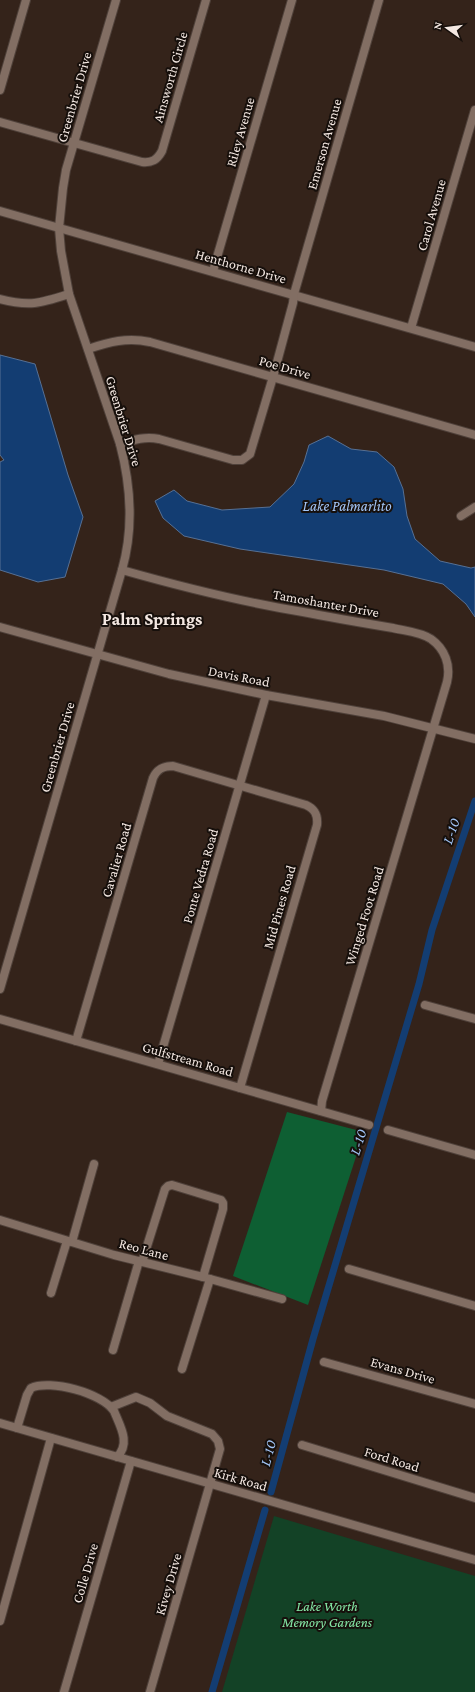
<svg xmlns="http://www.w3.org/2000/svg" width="475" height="1692" viewBox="0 0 475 1692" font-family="'Crimson Pro',serif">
<rect width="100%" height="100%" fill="#34231a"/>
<polygon fill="#134226" points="274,1516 475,1576 475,1692 222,1692"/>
<polygon fill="#0e5f33" points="287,1112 364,1132 308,1305 233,1276"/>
<g fill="#133d72" stroke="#567094">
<polygon points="0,355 35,364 68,475 83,517 65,577 38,582 0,570 0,462 4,460 0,455"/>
<polygon points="328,436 351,449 377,452 394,467 403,489 407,516 415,539 440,561 471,568 475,567 475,617 466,604 443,584 384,570 240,549 184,536 163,518 155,501 174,490 187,501 222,510 270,507 294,484 304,462 309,445"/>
</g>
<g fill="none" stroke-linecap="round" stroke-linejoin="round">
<g stroke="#133d72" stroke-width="7">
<polyline points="271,1492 313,1339 419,984 432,930 475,801"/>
<polyline points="212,1692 265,1510"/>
</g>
<g stroke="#4f413a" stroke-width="10">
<g id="minor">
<polyline points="0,90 26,0"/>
<path d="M0,122L142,162C152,163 157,160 162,151L206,0"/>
<polyline points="0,211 475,347"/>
<polyline points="213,271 292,0"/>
<path d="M0,299C30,307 41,303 69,294"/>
<polyline points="411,328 475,110"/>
<path d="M88,349C109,342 127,337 150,342L475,435"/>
<path d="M120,444C133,440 145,436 159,439L233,460H242L250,454L273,377L293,303L294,294L379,0"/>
<polyline points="461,516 475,507"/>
<path d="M122,570C182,587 242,602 303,612C333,618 363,623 393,628C405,631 420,632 431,639C445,649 451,665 447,682L322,1101L321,1111"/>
<polyline points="0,627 169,674 266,695 384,716 475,739"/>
<path d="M0,989L122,570C134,528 131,486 120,444L69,294L61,251L59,228L63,188L66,170L116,0"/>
<polyline points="425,1005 475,1019"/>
<polyline points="0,1019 369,1125"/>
<path d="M76,1041L153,778C157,769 163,766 173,766L306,805C315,809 318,815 317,825L240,1088"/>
<polyline points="158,1064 266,695"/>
<polyline points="388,1130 475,1155"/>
<polyline points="0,1220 114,1255 203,1277 282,1299"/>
<polyline points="72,1242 94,1164"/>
<polyline points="142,1262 165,1189 168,1186 172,1185 221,1200 223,1203 223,1209 203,1277"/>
<polyline points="349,1269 475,1306"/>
<polyline points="51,1293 67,1241"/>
<polyline points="113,1350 139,1261"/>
<polyline points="324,1362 475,1404"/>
<polyline points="182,1369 210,1279"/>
<polyline points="111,1407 136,1397 150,1403 167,1416 212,1434 218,1441 220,1449 150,1692"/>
<polyline points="0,1423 475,1560"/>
<path d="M17,1428L27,1395L31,1388C50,1379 102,1393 114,1411C120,1426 131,1443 117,1457"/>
<polyline points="302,1445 475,1498"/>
<polyline points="0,1621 51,1438"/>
<polyline points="64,1692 131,1461"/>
</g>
</g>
<use href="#minor" stroke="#826e63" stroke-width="8"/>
</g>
<g text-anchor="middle" stroke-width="4" stroke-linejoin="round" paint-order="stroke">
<g font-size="14" fill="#f4e8e2" stroke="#160f0b">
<text transform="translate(170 77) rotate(-74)" y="5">Ainsworth Circle</text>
<text transform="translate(74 97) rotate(-74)" y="5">Greenbrier Drive</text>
<text transform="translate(240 132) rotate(-74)" y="5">Riley Avenue</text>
<text transform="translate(324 144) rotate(-74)" y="5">Emerson Avenue</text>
<text transform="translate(431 215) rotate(-74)" y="5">Carol Avenue</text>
<text transform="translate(241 266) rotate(16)" y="5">Henthorne Drive</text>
<text transform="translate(285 367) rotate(16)" y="5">Poe Drive</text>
<text transform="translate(124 421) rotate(73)" y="5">Greenbrier Drive</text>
<text transform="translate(326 603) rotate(10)" y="5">Tamoshanter Drive</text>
<text transform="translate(239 676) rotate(11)" y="5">Davis Road</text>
<text transform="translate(57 747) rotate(-74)" y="5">Greenbrier Drive</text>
<text transform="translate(116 860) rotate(-74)" y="5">Cavalier Road</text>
<text transform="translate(200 876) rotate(-74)" y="5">Ponte Vedra Road</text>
<text transform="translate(279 907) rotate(-74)" y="5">Mid Pines Road</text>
<text transform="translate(364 916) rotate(-73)" y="5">Winged Foot Road</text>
<text transform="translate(188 1059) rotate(16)" y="5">Gulfstream Road</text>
<text transform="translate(144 1249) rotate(15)" y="5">Reo Lane</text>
<text transform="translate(403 1370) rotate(16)" y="5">Evans Drive</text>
<text transform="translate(392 1459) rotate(17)" y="5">Ford Road</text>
<text transform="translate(241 1479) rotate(16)" y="5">Kirk Road</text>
<text transform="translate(85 1573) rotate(-74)" y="5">Colle Drive</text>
<text transform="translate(168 1584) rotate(-74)" y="5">Kivey Drive</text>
</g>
<g font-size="14" font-style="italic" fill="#85e8a6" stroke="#160f0b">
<text x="327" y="1611">Lake Worth<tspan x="327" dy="16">Memory Gardens</tspan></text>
</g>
<g font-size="15" font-style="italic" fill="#a3c6f8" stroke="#160f0b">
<text x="347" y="511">Lake Palmarlito</text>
<text transform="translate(451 831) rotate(-71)" y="5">L-10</text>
<text transform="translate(358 1142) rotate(-73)" y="5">L-10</text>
<text transform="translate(268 1453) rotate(-75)" y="5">L-10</text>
</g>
<g font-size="18" font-weight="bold" fill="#f4e8e2" stroke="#160f0b">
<text x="152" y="625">Palm Springs</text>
</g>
</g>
<g transform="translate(447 28) rotate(284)" stroke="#160f0b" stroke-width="3" paint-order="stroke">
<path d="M0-3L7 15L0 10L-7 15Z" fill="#f4e8e2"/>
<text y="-6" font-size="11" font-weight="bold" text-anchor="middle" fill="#f4e8e2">N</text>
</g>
</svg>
